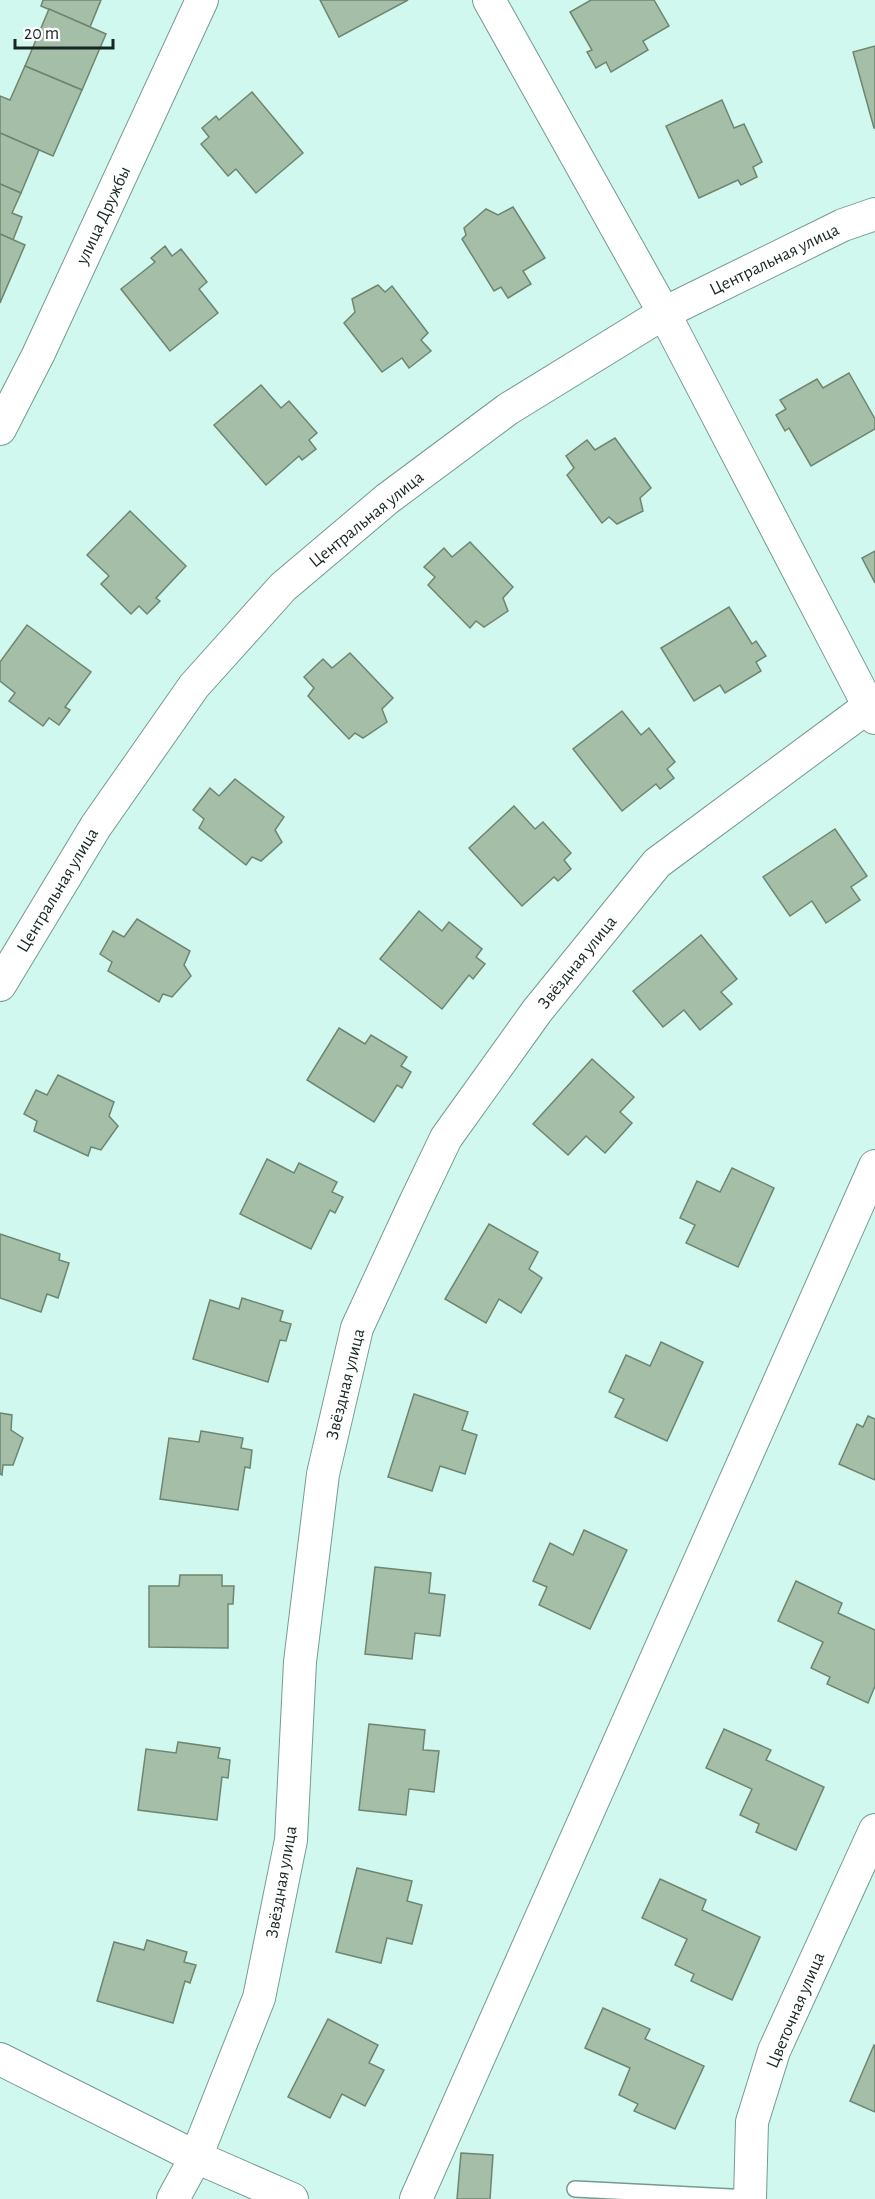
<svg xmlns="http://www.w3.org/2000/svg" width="875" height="2199" viewBox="0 0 875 2199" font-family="'Alegreya Sans',sans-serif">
<rect width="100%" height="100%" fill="#d1f8ee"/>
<g fill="#a4bea7" stroke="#6e8671" stroke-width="1.5">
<polygon points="43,0 101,0 90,27 41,6"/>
<polygon points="320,0 408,0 339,37"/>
<polygon points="591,0 654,0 669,26 643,41 648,50 611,72 606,62 596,68 587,52 592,50 570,12"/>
<polygon points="49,9 106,34 82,90 25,66"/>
<polygon points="875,46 875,128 874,128 853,52"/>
<polygon points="25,66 82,90 53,156 0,133 0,96 10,100"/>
<polygon points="252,92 303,153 256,193 236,169 228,176 201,144 209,137 202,128 216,116 219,120"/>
<polygon points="722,100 734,128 744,124 762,162 753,167 757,177 741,185 738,180 699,198 666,126"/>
<polygon points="0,133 39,150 21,193 0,184"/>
<polygon points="0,184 21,193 12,213 22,217 13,240 0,234"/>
<polygon points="513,207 545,258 523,271 531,284 508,298 501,287 494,291 462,239 466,235 464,228 486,209 498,215"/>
<polygon points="0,234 25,245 0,303"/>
<polygon points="165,246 172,256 181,249 207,282 199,289 218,313 170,351 121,289 155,262 151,258"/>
<polygon points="378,285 385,292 392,286 428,333 421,340 431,351 409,368 402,358 382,372 344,323 355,312 352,299"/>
<polygon points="849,373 875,419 875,429 811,466 789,428 785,431 776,415 786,409 780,400 817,379 823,388"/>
<polygon points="261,385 281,408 289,401 317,433 309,440 316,449 302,460 299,456 266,485 214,425"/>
<polygon points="615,438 651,488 640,498 643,511 617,524 609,517 602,523 567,475 574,468 566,456 587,440 595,450"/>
<polygon points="130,511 186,566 156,598 160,601 147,614 139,606 131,614 101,584 109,576 87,555"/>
<polygon points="470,542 513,587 503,598 508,611 484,627 476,621 470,628 428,585 435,577 424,567 444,548 452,557"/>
<polygon points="875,551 875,583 862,558"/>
<polygon points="729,607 752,644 756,641 766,656 756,662 761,671 725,693 720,685 694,701 661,648"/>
<polygon points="27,625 91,672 65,707 70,710 59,725 49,718 43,726 9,701 15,693 0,681 0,662"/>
<polygon points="350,653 393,698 382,709 387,722 363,738 355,733 349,739 308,696 314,688 304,677 323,659 332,668"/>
<polygon points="622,711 641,735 649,728 675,762 667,769 674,778 660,789 656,784 622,811 573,749"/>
<polygon points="235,779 284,817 275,830 282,842 261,861 252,857 246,865 199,828 204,819 193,810 210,788 219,796"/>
<polygon points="514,806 535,829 543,822 571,853 564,860 571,869 558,881 554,877 522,906 469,848"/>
<polygon points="835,829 867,876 851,887 860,900 826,923 812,901 790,916 763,877"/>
<polygon points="419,911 442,931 449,922 482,949 476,957 485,964 473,979 469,975 442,1009 380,959"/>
<polygon points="137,919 190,951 184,965 191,976 172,997 163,994 159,1002 108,971 112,962 100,954 113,931 124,937"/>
<polygon points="701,935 737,979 721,992 732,1004 700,1030 684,1010 663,1027 633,991"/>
<polygon points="339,1028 365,1044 371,1035 407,1057 401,1066 411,1072 402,1088 397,1085 374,1122 307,1080"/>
<polygon points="592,1059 634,1097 620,1112 632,1123 605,1153 586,1136 568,1155 533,1124"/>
<polygon points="58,1075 114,1102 109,1116 118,1126 101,1150 91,1147 88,1156 34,1131 37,1121 24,1114 36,1090 47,1095"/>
<polygon points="267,1159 294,1173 299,1163 337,1182 332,1192 343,1197 335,1213 330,1210 311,1249 240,1214"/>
<polygon points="732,1168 774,1188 738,1267 686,1243 695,1225 680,1218 697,1181 720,1192"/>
<polygon points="489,1224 538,1252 529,1269 542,1278 521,1313 499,1299 486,1323 445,1299"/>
<polygon points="0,1234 60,1254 59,1260 69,1263 58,1298 47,1294 41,1312 0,1298"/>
<polygon points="242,1298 283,1311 280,1321 291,1324 286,1341 280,1340 268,1382 193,1359 210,1300 239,1309"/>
<polygon points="661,1342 703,1362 667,1441 615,1417 624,1399 609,1392 626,1355 650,1366"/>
<polygon points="414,1394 468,1412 462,1430 477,1435 465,1474 440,1466 432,1491 388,1477"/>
<polygon points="0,1413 12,1415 11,1430 23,1438 13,1465 3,1465 2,1475 0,1474"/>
<polygon points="868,1416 875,1419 875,1480 839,1464 857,1424 863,1427"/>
<polygon points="201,1431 243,1438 241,1448 252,1450 250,1468 245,1467 238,1510 160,1499 169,1438 199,1442"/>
<polygon points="584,1530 627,1550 590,1629 539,1605 547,1587 533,1581 550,1543 573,1555"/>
<polygon points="375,1567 431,1573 429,1593 445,1595 440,1636 415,1633 412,1659 365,1654"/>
<polygon points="180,1575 222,1575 222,1586 234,1586 233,1604 228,1604 228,1648 149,1647 149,1586 179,1586"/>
<polygon points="796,1581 842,1603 838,1613 875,1630 875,1686 868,1703 827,1684 830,1677 811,1668 823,1642 778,1621"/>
<polygon points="369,1724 425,1730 423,1750 439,1751 434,1792 409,1789 406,1815 359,1810"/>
<polygon points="724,1729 771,1750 766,1760 824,1787 796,1850 756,1832 759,1824 740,1815 752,1789 706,1768"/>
<polygon points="178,1742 220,1748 218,1758 230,1760 228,1778 222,1777 217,1820 138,1810 146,1749 176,1753"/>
<polygon points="357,1868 412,1881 407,1901 422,1905 412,1944 387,1938 381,1963 336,1952"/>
<polygon points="660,1879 706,1900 702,1910 760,1937 732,2000 691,1981 694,1974 675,1965 687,1939 642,1918"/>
<polygon points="147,1940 187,1952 184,1962 196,1965 190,1983 185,1981 173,2023 97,2001 114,1942 144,1950"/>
<polygon points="603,2008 650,2029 645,2039 704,2066 675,2129 634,2111 638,2104 619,2095 630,2068 585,2048"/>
<polygon points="328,2019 378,2045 369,2063 384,2070 365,2106 342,2094 330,2118 288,2097"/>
<polygon points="874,2045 875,2046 875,2112 850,2101"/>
<polygon points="461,2153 493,2155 490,2199 457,2199"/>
</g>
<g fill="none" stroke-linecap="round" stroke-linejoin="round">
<g stroke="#759a91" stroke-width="18">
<polyline id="lane" points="575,2189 750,2198"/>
</g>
<g stroke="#759a91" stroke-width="34">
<g id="street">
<polyline points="489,0 664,313 875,718"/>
<polyline points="0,429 38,355 202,0"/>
<polyline points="0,985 96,826 194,686 283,587 387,499 508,409 664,313 843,225 875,214"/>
<polyline points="0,2059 196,2157 292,2199"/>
<polyline points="173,2199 196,2157 259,1998 291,1840 300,1662 323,1474 357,1328 413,1207 446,1138 537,1011 657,863 869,706"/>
<polyline points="416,2199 875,1166"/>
<polyline points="750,2199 752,2122 774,2051 875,1830"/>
</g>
</g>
<use href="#lane" stroke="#fff" stroke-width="15"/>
<use href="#street" stroke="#fff" stroke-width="32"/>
</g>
<g text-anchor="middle" stroke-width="6" stroke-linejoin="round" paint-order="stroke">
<g font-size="18" fill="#172622" stroke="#fff">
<text transform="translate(103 215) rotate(-65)" y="6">улица Дружбы</text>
<text transform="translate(774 259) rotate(-26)" y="6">Центральная улица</text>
<text transform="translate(366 519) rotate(-39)" y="6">Центральная улица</text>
<text transform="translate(57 890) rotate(-59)" y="6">Центральная улица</text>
<text transform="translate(577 962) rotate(-51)" y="6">Звёздная улица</text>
<text transform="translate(345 1384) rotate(-76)" y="6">Звёздная улица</text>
<text transform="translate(281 1882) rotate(-80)" y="6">Звёздная улица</text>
<text transform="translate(795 2010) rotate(-67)" y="6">Цветочная улица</text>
</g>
</g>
<path d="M15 39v9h98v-9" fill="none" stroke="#172622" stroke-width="3"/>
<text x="24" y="39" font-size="18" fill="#172622" stroke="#ffffff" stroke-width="4.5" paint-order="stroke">20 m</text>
</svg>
